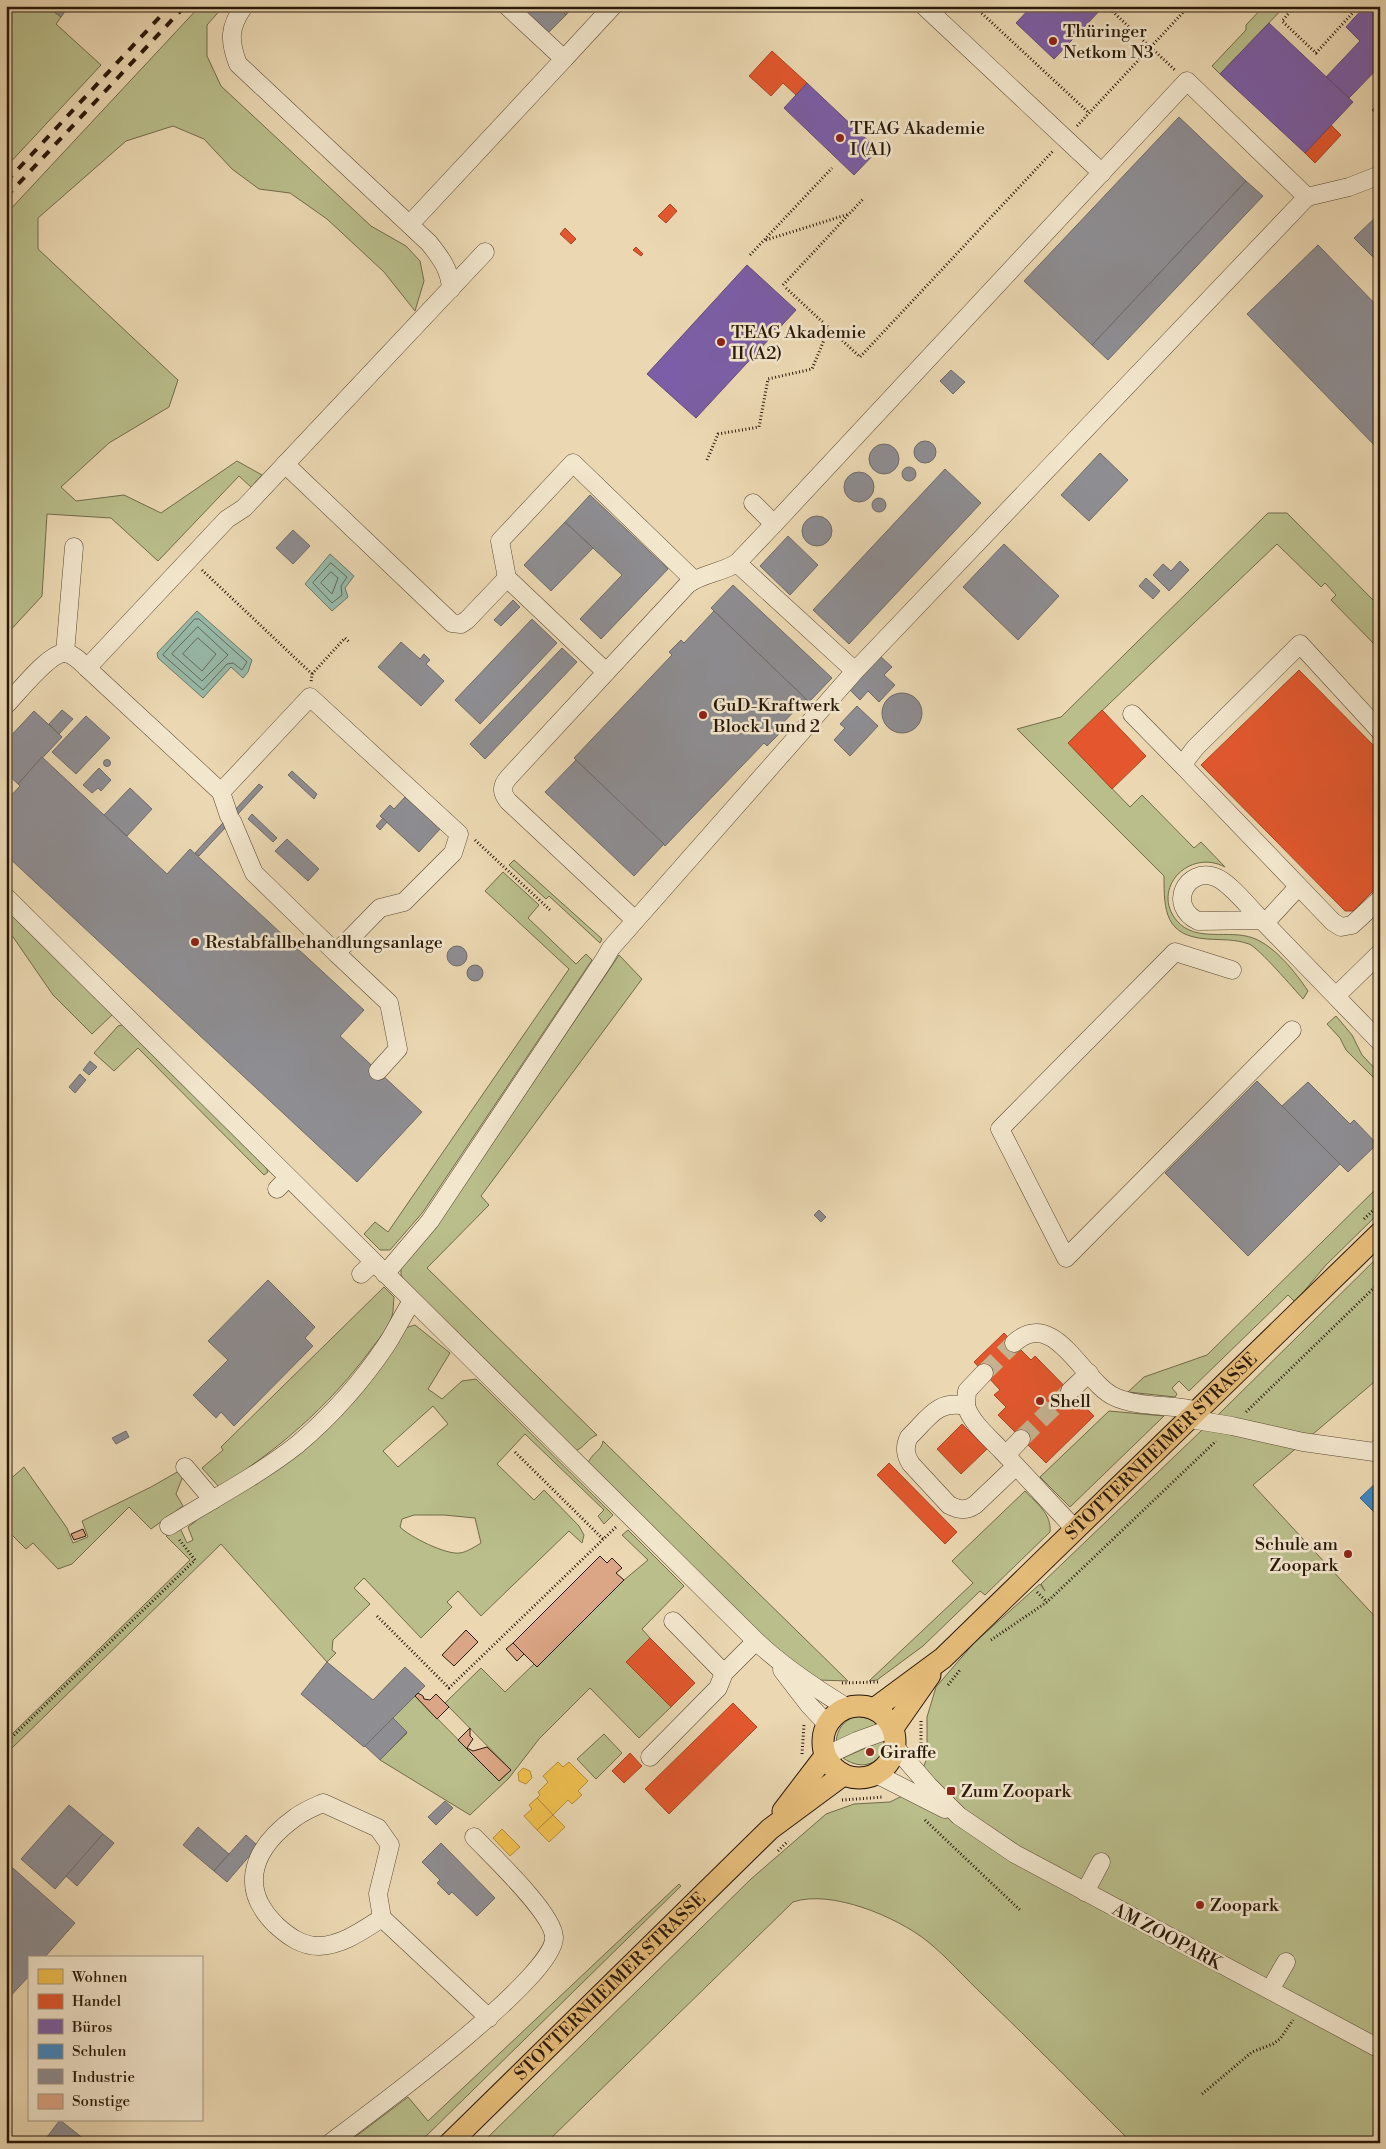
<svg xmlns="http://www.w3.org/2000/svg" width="1386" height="2149" viewBox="0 0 1386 2149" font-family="'Libre Bodoni',serif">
<rect width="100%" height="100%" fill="#ebd8b2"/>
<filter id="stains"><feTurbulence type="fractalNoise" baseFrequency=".004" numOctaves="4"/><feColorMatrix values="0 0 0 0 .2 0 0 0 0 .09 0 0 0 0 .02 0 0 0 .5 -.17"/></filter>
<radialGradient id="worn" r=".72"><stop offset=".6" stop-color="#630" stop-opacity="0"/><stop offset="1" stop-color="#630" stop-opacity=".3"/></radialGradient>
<g fill="#b9be8b" stroke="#726b4a" fill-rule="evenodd">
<polygon points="6,6 46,6 61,17 56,24 101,65 6,167"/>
<polygon points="200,6 223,7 207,25 207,56 221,86 371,226 406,246 420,261 424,281 415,311 384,272 327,219 290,193 259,189 232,169 204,139 173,126 126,141 38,218 38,249 178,380 169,407 109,443 61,487 76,501 124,495 161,513 237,461 262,475 251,487 239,476 158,561 111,518 47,514 42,596 6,635 6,214"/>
<polygon points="1264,6 1285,6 1220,74 1212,66 1246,30 1246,25"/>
<path d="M1268,513H1287L1373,600L1380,598V650L1331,600L1336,595L1325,583L1321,587L1277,544L1068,743L1130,807L1142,795L1194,848L1201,842L1225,867C1189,848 1150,889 1177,921C1196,943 1229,929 1253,938C1275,946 1296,973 1308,991L1303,999C1294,989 1259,948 1249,944C1235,939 1222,940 1207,939C1165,936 1164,911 1164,876L1017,729L1061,717Z"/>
<polygon points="514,860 602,939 600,943 549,896 546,899 509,865"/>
<polygon points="503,872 539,905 528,918 576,964 586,954 592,960 423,1212 390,1250 380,1250 364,1234 375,1222 388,1232 569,969 485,891"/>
<polygon points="6,906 113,1014 92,1034 53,995 11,934 6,931"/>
<path d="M619,955L642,979L481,1196L489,1205L427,1268L597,1435C588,1438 584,1448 575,1451L406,1283L401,1275V1268L456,1197Z"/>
<polygon points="1336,1016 1352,1035 1362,1055 1380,1074 1380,1084 1346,1050 1340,1038 1327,1024"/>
<polygon points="125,1024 265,1165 268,1172 264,1175 138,1048 114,1071 94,1053 118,1026"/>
<polygon points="1380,1185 1380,1212 1326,1265 1295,1302 1288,1295 1189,1391 1179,1381 1172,1388 1177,1394 1175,1397 1128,1392 1144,1377 1207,1355"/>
<path d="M1380,1255V1377L1253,1485L1380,1622V2143H1132C1083,2094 1034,2044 984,1996C965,1978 947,1957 927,1941C897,1917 831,1889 793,1902L546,2143H482L751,1879L826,1814L854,1804L890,1802L906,1794L921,1773L927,1758V1717L936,1687L974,1643L1040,1584L1045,1591L1041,1584L1223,1410Z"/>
<path d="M384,1287L394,1297C393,1303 394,1310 392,1316C388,1329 377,1341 369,1352C328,1407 277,1451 219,1487L202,1468L223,1450L221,1447Z"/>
<path d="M415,1325L450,1353L428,1389L442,1399L462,1381L476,1379L613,1515L604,1524L598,1516L604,1510L525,1434L497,1464L534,1500L544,1490L579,1526L584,1535L582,1543L569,1531L481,1616L458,1591L447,1602L452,1607L421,1638L364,1578L354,1588L370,1604L333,1640L332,1650L336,1653L327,1662L221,1544L11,1749L6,1746V1734L9,1737L190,1560L166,1536L180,1528L187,1543L193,1540L188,1527L196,1521L194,1514L254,1482L405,1328ZM433,1406L448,1424L398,1467L383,1451ZM414,1515H444L475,1518L481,1543C476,1546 467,1552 460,1553C446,1555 410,1537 400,1527L402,1519Z"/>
<polygon points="1109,1411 1164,1416 1070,1507 1040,1477"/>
<path d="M603,1441L848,1681L818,1680L774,1648L588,1464C590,1454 602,1451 603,1441Z"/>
<polygon points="24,1467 67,1528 73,1543 88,1537 82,1521 151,1487 179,1471 183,1476 176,1494 183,1506 151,1529 129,1507 72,1564 58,1569 33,1543 26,1549 6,1529 6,1483"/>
<path d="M1025,1491C1036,1503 1052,1514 1050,1532L985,1595L980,1591L923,1646L877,1680L869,1681L973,1583L952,1561Z"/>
<polygon points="628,1530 684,1586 642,1629 650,1638 626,1662 671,1707 639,1738 590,1688 539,1739 509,1778 470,1815 380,1760 407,1733 393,1718 415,1696 499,1781 511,1770 445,1703 481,1668 505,1692 534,1664 537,1667 624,1580 648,1560 622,1535"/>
<path d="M856,1716L872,1719L879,1724L836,1743C837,1729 843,1721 856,1716Z"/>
<polygon points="604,1734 622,1753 596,1779 577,1759"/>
<path d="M886,1739C883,1764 863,1772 843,1758Z"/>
<polygon points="679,1884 681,1886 419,2143 347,2143 408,2097 428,2121"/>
</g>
<g fill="#98baaa" stroke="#6c796a">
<polygon points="330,554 354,576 345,588 348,597 332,611 305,584"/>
<polygon points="197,611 252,660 248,672 243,678 231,667 203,698 158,658 157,653"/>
</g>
<g fill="#f2c14e" stroke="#b68e39">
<polygon points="558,1762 563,1767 569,1762 588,1781 578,1791 582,1795 572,1804 568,1800 553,1815 537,1798 540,1795 538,1792 548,1782 543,1776"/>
<polygon points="523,1768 530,1771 532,1778 526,1784 519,1781 518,1773"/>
<polygon points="537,1798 553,1815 537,1830 524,1816 532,1809 529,1805"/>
<polygon points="553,1815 565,1827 549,1842 537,1830"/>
<polygon points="502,1829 520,1847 510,1856 493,1838"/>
</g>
<g fill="#e4572e" stroke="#ac4423">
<polygon points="772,51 807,83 796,95 783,83 771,96 749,76"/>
<polygon points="1331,125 1341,135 1315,163 1305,153"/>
<polygon points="670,204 677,211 666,223 658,216"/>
<polygon points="565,228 576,239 571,244 560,234"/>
<polygon points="636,247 643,254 641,256 633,250"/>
<polygon points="1299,670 1380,752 1380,884 1353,911 1345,911 1201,765"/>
<polygon points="1102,710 1146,756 1112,789 1068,743"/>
<polygon points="1004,1333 1031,1360 1035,1356 1094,1416 1046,1463 998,1415 1006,1407 994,1395 1000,1390 974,1362"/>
<polygon points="962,1424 987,1449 961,1474 937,1449"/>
<polygon points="889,1463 957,1532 945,1544 877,1475"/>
<polygon points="650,1638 695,1683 671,1707 626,1662"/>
<polygon points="733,1703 757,1727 669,1814 645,1789"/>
<polygon points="630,1753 642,1766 624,1783 612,1771"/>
</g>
<g fill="#7b5ea7" stroke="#634978">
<polygon points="1032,6 1104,6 1054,59 1016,23"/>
<polygon points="1365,6 1380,6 1380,66 1349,98 1326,77 1360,41 1346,27"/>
<polygon points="1269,23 1353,102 1305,153 1220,74"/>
<polygon points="807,83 878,150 854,175 784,108"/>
<polygon points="1380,102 1380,117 1372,110"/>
<polygon points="747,265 796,310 696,418 647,374"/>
</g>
<polygon fill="#3f88c5" stroke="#39668d" points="1380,1479 1380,1518 1360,1498"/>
<g fill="#8d8d92" stroke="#6f6a69">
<polygon points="46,6 69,6 61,17"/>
<polygon points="518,6 557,6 566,15 547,34"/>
<polygon points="557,6 574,6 566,15"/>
<polygon points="1179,117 1246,181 1092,345 1024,281"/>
<polygon points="1246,181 1263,196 1108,360 1092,345"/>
<polygon points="1380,213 1380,264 1354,238"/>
<polygon points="1318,245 1380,309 1380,451 1247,314"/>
<polygon points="951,370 965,382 953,394 940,381"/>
<circle cx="925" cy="452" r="11"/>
<circle cx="884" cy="459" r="15"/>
<polygon points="1100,453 1128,480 1089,521 1061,495"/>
<circle cx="909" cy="474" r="7"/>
<polygon points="945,469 981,503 849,644 813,610"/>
<circle cx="859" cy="487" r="15"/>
<polygon points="590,495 668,569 601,639 580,619 622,575 565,522"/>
<circle cx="879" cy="505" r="7"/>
<circle cx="817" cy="531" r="15"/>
<polygon points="565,522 593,548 551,591 524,565"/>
<polygon points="293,530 310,546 293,564 276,548"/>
<polygon points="788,536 818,565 790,595 760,566"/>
<polygon points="1004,544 1059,596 1018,640 963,587"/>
<polygon points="1180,561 1189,570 1169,591 1153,575 1163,564 1171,571"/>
<polygon points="1146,578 1160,591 1153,599 1139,586"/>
<polygon points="733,585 832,678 809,702 711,608"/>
<polygon points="513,600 520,607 501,626 494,620"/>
<polygon points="714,611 806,699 776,730 779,734 767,746 764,743 665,846 574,758 672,655 669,652 681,640 684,643"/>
<polygon points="532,619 557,643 480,724 455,700"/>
<polygon points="401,642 420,659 424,654 430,660 426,664 444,681 421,706 378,667"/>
<polygon points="562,648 577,662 485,759 470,744"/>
<polygon points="880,656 892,667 884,675 895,685 879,702 868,691 860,700 849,689"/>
<circle cx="902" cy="713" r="20"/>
<polygon points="857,706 878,726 850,756 834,740 845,728 840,724"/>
<polygon points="62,710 73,719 59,734 49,724"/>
<polygon points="34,711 62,737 18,784 6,773 6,741"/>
<polygon points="86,716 110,738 76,774 52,752"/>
<polygon points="42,757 167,874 190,849 364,1010 340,1036 422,1112 357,1182 6,855 6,801 20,786 18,784"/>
<circle cx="107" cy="763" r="3.5"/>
<polygon points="576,760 664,844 634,876 545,792"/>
<polygon points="99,768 111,780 101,791 98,788 92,793 83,785"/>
<polygon points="292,771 317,794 314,799 288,775"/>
<polygon points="259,784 263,787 199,856 195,853"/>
<polygon points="130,788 152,809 127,836 104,815"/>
<polygon points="405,797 440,829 419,852 380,816 390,805 394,809"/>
<polygon points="252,814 277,838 273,842 248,819"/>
<polygon points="383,818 387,822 380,830 376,826"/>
<polygon points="287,839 319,869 308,881 275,851"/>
<circle cx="457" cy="956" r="10"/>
<circle cx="475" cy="973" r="8"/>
<polygon points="90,1061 97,1067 89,1075 83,1070"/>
<polygon points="80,1074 86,1080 75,1093 69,1087"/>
<polygon points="1257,1081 1340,1164 1248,1256 1165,1173"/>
<polygon points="1308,1082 1350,1124 1354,1120 1377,1144 1348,1172 1282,1106"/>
<polygon points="819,1210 826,1217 821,1222 814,1215"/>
<polygon points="268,1280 315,1327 305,1338 313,1346 234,1426 221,1412 216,1418 193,1395 228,1360 208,1341"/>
<polygon points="126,1431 129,1437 116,1444 112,1438"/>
<polygon points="327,1662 373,1700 405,1667 425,1686 364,1747 301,1694"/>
<polygon points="393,1718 407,1732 380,1760 365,1746"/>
<polygon points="445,1801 453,1808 436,1825 428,1817"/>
<polygon points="69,1805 103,1834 55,1889 21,1859"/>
<polygon points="198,1827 229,1854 214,1871 183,1845"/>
<polygon points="103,1834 114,1843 77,1886 66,1876"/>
<polygon points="246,1835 258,1846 227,1882 214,1871"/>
<polygon points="441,1843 495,1898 477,1916 452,1892 449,1895 437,1883 440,1880 422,1862"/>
<polygon points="6,1862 75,1923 44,1958 29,1958 29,1976 6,2001"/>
<polygon points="60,2120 89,2143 54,2143 47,2137"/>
</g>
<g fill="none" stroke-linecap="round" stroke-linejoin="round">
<g stroke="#61695a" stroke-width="1">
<polygon points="331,563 347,577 341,586 342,595 332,603 313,583"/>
<polygon points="331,572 338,578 332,594 321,583"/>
<polygon points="195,619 199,619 247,662 242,670 233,663 227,664 203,690 163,655"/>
<polygon points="198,627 228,655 202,681 172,654"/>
<polygon points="198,638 216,654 202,671 183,654"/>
</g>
</g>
<g fill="#dba685" stroke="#2a1809">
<polygon points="83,1529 86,1536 74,1540 71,1534"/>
<polygon points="600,1556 607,1563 612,1558 622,1568 616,1573 624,1580 537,1667 513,1643"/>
<polygon points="466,1630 478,1642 454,1666 442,1655"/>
<polygon points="513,1643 524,1654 517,1661 506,1649"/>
<polygon points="418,1693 423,1696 424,1699 430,1700 436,1694 449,1707 437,1719 415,1696"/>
<polygon points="470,1728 470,1736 473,1739 467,1748 473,1751 487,1747 511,1770 499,1781 458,1740"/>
</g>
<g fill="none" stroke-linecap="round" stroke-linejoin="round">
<g stroke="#c4b290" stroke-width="18" stroke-dasharray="18 9" stroke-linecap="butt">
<polyline points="984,1373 1014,1343"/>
<polyline points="1021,1439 1070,1391"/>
</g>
<g stroke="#5a4833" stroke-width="19">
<g id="minor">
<path d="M244,6C229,27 229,41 238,64L429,243C441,258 450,270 451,289"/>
<polyline points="507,6 564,59 613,6"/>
<polyline points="924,6 1102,173"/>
<polyline points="410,224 564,59"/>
<polyline points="285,464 452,623 461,624 467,620 507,578"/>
<polyline points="774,524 1187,81 1307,197 1349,187 1380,175"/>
<polyline points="737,563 774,524 753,503"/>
<polyline points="65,653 74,547"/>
<polyline points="606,672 507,578 500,541 573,463 694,580"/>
<path d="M6,705C18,693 48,654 64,653C73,653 81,662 87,668"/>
<polyline points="1132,714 1185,768"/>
<polyline points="1380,731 1300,644 1195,748 1186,760 1185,768 1333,922 1341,927 1352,925 1380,899"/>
<polyline points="221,792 87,668 227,519 244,508 485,252"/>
<polyline points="229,816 221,792 310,697 459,834 453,853 404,902 380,908 336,953 254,873 232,821"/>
<path d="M6,897L756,1641C783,1667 815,1688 846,1707"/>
<path d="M635,920L508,801C501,792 501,786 509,777L688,584C704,573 721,573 737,563L855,671"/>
<path d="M1262,920L1198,921C1167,906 1186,867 1215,877C1229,882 1247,905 1257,915C1298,957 1339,1000 1380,1042"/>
<polyline points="1265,923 1298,887"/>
<polyline points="336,953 389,1003 398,1049 378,1071"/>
<polyline points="1232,970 1175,952 1000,1129 1066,1258 1292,1030"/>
<polyline points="1336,996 1380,953"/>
<polyline points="277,1189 288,1178"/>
<polyline points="361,1274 373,1263"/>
<polyline points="385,1274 430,1221 604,960 611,948 855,671 1307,197"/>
<path d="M1014,1343C1055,1306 1083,1383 1115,1397C1139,1408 1173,1404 1198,1411"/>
<polyline points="1070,1391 1089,1373"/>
<polyline points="966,1406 967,1391 984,1373"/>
<polyline points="1190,1419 1232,1426 1303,1442 1374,1452 1380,1447"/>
<polyline points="1006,1455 1021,1439"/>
<path d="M1016,1466L975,1505C966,1511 959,1510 949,1505L911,1464C905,1455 904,1447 909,1437C928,1419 937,1399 966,1406C972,1424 990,1438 1002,1451C1027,1477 1051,1504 1076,1530"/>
<polyline points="185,1467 213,1500"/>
<path d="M169,1526C211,1500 259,1475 298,1444C331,1416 363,1380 387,1344C396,1330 403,1315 412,1301"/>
<polyline points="673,1621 724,1673"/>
<polyline points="782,1670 809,1705 827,1724"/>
<polyline points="895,1747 928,1785 959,1816 1015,1854 1380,2049"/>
<polyline points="825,1756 857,1741 893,1728"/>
<polyline points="650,1757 718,1688 724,1673 756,1641"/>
<polyline points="876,1774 945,1809"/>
<polyline points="1085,1892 1101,1862"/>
<path d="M382,1918C363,1930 343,1945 319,1946C302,1946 289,1937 276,1925C236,1886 255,1846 296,1817C304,1811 314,1807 323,1803L378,1828L390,1845L378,1894L382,1918L489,2018"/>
<polyline points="1270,1990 1286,1962"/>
<path d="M330,2143C366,2116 557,1976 554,1937C553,1913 492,1856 474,1837"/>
</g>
</g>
<g stroke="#2a1809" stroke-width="23">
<g id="major">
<circle cx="859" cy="1742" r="36"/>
<path id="s1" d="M874,1709L943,1658L1380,1233"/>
<polyline points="893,1728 930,1675"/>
<polyline points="783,1811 825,1756"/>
<path id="s2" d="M450,2143L770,1829L843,1775"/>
</g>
</g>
<g stroke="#2a1809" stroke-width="3" stroke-dasharray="1 2.5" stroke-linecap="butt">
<polyline points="974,6 1089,113"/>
<polyline points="1114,6 1111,10 1176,71"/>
<polyline points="1295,6 1282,21 1316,53 1359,6"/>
<polyline points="1364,6 1365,7"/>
<polyline points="1077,126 1189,6"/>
<polyline points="766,240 849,214"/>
<polyline points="750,255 832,168"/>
<polyline points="783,285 864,198"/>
<polyline points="786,288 860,357 1053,151"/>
<polyline points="707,460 718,434 759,427 768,379 812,369 829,328"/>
<polyline points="202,570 312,674 311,682"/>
<polyline points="312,674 345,638 349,642"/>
<polyline points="475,840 550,910"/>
<polyline points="1364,1219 1380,1204"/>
<polyline points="1246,1412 1380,1282"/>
<polyline points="515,1452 603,1539"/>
<polyline points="1037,1592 1047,1602"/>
<polyline points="377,1616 449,1688 617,1526"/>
<polyline points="991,1640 1047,1602 1216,1441"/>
<polyline points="842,1683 878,1682"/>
<polyline points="948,1685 960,1670"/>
<polyline points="6,1740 8,1741 195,1560 178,1538"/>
<polyline points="921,1750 921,1721"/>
<polyline points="802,1754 804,1725"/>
<polyline points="842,1800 883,1797"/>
<polyline points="925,1820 1021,1911"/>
<polyline points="778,1851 788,1841"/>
<polyline points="1202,2094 1252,2052 1273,2044 1280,2039 1293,2020"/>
</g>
<use href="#minor" stroke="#f2e6cd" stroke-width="18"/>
<use href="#major" stroke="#e6bc79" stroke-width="21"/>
<g stroke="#2a1809" stroke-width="4" stroke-dasharray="9 9" stroke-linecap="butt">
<polyline points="6,182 170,6"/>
<polyline points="6,197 185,6"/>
</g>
</g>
<g fill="#8f2418" stroke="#f2e6cd" stroke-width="2">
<circle cx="1053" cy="41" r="5"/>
<circle cx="840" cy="138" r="5"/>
<circle cx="721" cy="342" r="5"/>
<circle cx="703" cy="715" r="5"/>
<circle cx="195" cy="942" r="5"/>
<circle cx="1040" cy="1401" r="5"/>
<circle cx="1348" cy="1554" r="5"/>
<circle cx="870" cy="1752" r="5"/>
<rect x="946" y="1786" width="10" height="10" rx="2.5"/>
<circle cx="1200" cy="1905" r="5"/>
</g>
<g text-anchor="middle" stroke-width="5" stroke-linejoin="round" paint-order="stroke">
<g font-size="18" fill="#2a1809" stroke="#f2e6cd" text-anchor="start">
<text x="1063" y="37">Thüringer<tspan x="1063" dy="21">Netkom N3</tspan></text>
<text x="850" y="134">TEAG Akademie<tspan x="850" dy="21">I (A1)</tspan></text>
<text x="731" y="338">TEAG Akademie<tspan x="731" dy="21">II (A2)</tspan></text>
<text x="713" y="711">GuD-Kraftwerk<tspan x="713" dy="21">Block 1 und 2</tspan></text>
<text x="205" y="948">Restabfallbehandlungsanlage</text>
<text x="1050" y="1407">Shell</text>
<text x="1338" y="1550" text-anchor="end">Schule am<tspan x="1338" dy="21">Zoopark</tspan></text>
<text x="880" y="1758">Giraffe</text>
<text x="961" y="1797">Zum Zoopark</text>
<text x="1210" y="1911">Zoopark</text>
</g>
<g font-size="18" fill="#2a1809" stroke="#f2e6cd">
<text dy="6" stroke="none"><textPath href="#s1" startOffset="390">STOTTERNHEIMER STRASSE</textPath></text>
<text transform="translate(1167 1936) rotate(28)" y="6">AM ZOOPARK</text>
<text dy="6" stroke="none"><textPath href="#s2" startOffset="224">STOTTERNHEIMER STRASSE</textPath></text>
</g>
</g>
<rect width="1386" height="2149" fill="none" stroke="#ebd8b2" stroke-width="25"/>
<rect x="8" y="8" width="1371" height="2134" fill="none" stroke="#2a1809" stroke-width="2.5"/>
<rect x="12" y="12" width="1361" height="2124" fill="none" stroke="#2a1809"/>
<rect x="28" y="1956" width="175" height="165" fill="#f2e6cd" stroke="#a2947f"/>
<rect x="38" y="1969" width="25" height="15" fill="#f2c14e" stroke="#a2947f"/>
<text x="72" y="1982" font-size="15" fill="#2a1809">Wohnen</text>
<rect x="38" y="1994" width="25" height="15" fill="#e4572e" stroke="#a2947f"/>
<text x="72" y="2006" font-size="15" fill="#2a1809">Handel</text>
<rect x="38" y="2019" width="25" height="15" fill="#7b5ea7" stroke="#a2947f"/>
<text x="72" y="2032" font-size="15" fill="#2a1809">Büros</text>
<rect x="38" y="2044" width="25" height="15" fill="#3f88c5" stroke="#a2947f"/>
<text x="72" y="2056" font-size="15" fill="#2a1809">Schulen</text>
<rect x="38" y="2069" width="25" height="15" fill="#8d8d92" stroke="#a2947f"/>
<text x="72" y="2082" font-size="15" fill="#2a1809">Industrie</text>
<rect x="38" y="2094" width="25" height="15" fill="#dba685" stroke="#a2947f"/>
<text x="72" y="2106" font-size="15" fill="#2a1809">Sonstige</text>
<rect width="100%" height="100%" filter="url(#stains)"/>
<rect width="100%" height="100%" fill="url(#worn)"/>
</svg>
